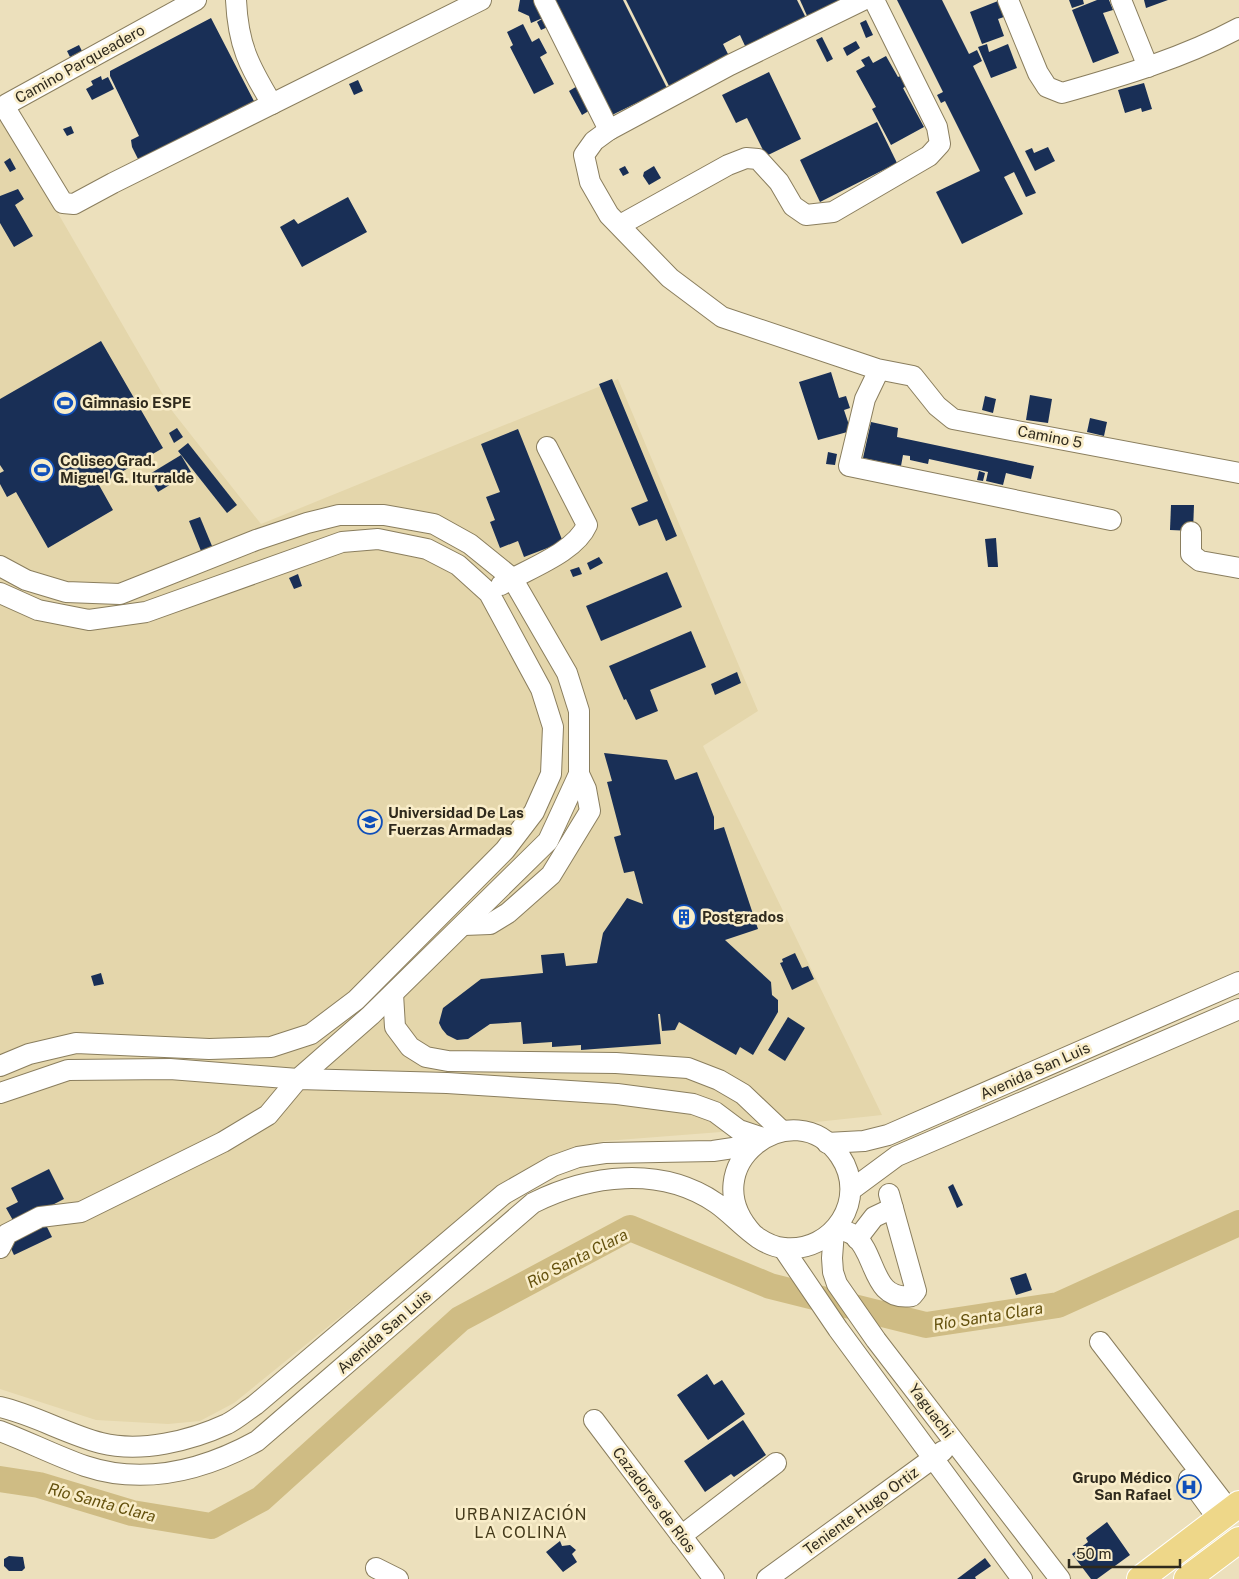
<svg xmlns="http://www.w3.org/2000/svg" width="1239" height="1579" viewBox="0 0 1239 1579" font-family="'Public Sans',sans-serif">
<rect width="100%" height="100%" fill="#ece0bc"/>
<polygon fill="#e4d6ab" points="0,113 173,412 261,524 618,379 758,711 703,746 882,1115 721,1132 605,1141 557,1153 516,1174 234,1403 200,1421 168,1424 96,1420 0,1389"/>
<g fill="none" stroke-linecap="round" stroke-linejoin="round">
<polyline stroke="#cfbc84" stroke-width="26" points="0,1479 39,1485 132,1513 211,1526 261,1499 460,1319 630,1228 770,1286 926,1325 1058,1305 1239,1223"/>
</g>
<g fill="#192f56">
<polygon points="520,0 537,0 545,17 531,23 529,16 518,11"/>
<polygon points="555,0 623,0 667,88 612,115"/>
<polygon points="626,0 797,0 806,18 746,48 740,35 723,44 729,56 669,86"/>
<polygon points="800,0 844,0 808,18"/>
<polygon points="897,0 942,0 969,54 977,50 982,61 973,66 1036,193 1026,197 1014,172 1004,177 1023,214 962,244 936,192 980,171 945,101 941,103 937,95 943,92"/>
<polygon points="1069,0 1083,0 1084,4 1072,8"/>
<polygon points="1097,0 1109,0 1113,10 1103,13 1119,53 1093,63 1072,10"/>
<polygon points="1144,0 1168,0 1146,8"/>
<polygon points="998,1 1004,17 998,19 1004,36 982,44 970,12"/>
<polygon points="545,17 550,26 541,30 537,22"/>
<polygon points="211,18 256,105 142,167 132,147 131,140 139,136 110,76 110,71"/>
<polygon points="866,20 873,35 866,38 860,23"/>
<polygon points="523,24 532,42 539,38 547,53 540,57 554,84 534,94 510,47 513,45 507,32"/>
<polygon points="822,37 833,59 827,62 816,40"/>
<polygon points="856,41 860,48 847,56 843,48"/>
<polygon points="987,44 989,52 1008,44 1017,68 991,78 978,47"/>
<polygon points="79,45 82,51 70,57 67,51"/>
<polygon points="869,56 873,63 886,56 898,77 907,73 912,83 903,88 924,127 891,145 872,109 876,107 856,71 865,66 861,60"/>
<polygon points="769,72 801,139 766,156 747,118 736,123 722,95"/>
<polygon points="101,76 102,80 108,77 114,89 92,100 86,89 93,85 91,81"/>
<polygon points="358,80 363,91 354,95 349,84"/>
<polygon points="1144,83 1152,109 1142,112 1141,108 1125,113 1118,90"/>
<polygon points="579,85 592,109 582,115 569,91"/>
<polygon points="877,122 897,163 820,202 800,160"/>
<polygon points="71,126 74,133 67,136 63,129"/>
<polygon points="1048,147 1055,161 1035,171 1025,151 1032,148 1034,153"/>
<polygon points="10,158 16,169 10,172 4,162"/>
<polygon points="625,166 629,173 623,176 619,169"/>
<polygon points="654,166 661,178 649,185 643,176 644,172"/>
<polygon points="18,189 24,199 15,205 33,236 14,247 0,223 0,196"/>
<polygon points="348,197 367,232 302,267 280,227 294,219 298,224"/>
<polygon points="101,341 163,448 99,485 113,510 48,548 16,492 7,497 0,484 0,473 4,471 0,465 0,399"/>
<polygon points="831,372 839,398 846,396 850,408 844,410 851,431 818,440 799,382"/>
<polygon points="612,379 677,536 666,541 657,519 639,526 631,508 648,501 599,384"/>
<polygon points="1030,395 1052,399 1048,423 1026,420"/>
<polygon points="985,396 996,399 993,413 982,410"/>
<polygon points="1090,418 1107,422 1104,436 1087,432"/>
<polygon points="871,422 898,428 897,437 1034,466 1031,479 1006,473 1003,485 986,481 988,472 929,459 928,464 910,460 910,456 903,455 901,466 863,458"/>
<polygon points="177,428 183,437 174,443 169,433"/>
<polygon points="518,429 563,542 524,557 518,541 500,548 490,522 495,520 486,497 500,492 481,444"/>
<polygon points="188,443 237,505 227,513 178,451"/>
<polygon points="828,452 837,454 835,465 826,464"/>
<polygon points="181,455 191,472 158,492 148,475"/>
<polygon points="979,471 985,473 983,481 977,480"/>
<polygon points="1171,505 1194,505 1193,531 1170,530"/>
<polygon points="200,517 212,546 201,551 189,521"/>
<polygon points="996,538 998,567 988,567 985,539"/>
<polygon points="599,557 603,563 590,570 587,563"/>
<polygon points="579,567 582,574 573,577 570,570"/>
<polygon points="667,572 682,607 601,641 586,606"/>
<polygon points="298,574 302,586 294,589 289,578"/>
<polygon points="691,631 706,667 650,690 658,711 636,720 626,699 624,700 609,666"/>
<polygon points="737,672 741,683 715,695 711,684"/>
<polygon points="604,753 667,760 675,780 697,772 714,817 714,830 724,827 758,929 725,940 771,982 772,995 778,1000 778,1012 753,1055 740,1047 736,1055 679,1022 675,1030 662,1031 660,1014 658,1014 661,1044 581,1050 581,1045 552,1047 552,1042 523,1044 521,1022 490,1024 468,1039 457,1040 447,1035 442,1029 439,1023 443,1008 481,979 543,973 541,955 564,953 566,966 597,963 603,933 627,898 643,904 634,871 624,873 614,837 621,835 607,782 612,781"/>
<polygon points="795,953 802,968 808,966 814,979 792,990 780,963 783,962 782,959"/>
<polygon points="101,973 104,984 94,986 91,976"/>
<polygon points="788,1017 805,1028 785,1061 768,1050"/>
<polygon points="49,1169 64,1199 15,1224 6,1208 18,1202 11,1188"/>
<polygon points="953,1184 963,1205 957,1208 948,1187"/>
<polygon points="43,1219 52,1237 14,1255 6,1238"/>
<polygon points="1026,1273 1032,1290 1016,1295 1010,1278"/>
<polygon points="707,1374 714,1385 722,1380 745,1414 708,1440 677,1395"/>
<polygon points="743,1420 766,1455 734,1477 731,1474 705,1492 684,1461"/>
<polygon points="1107,1522 1130,1555 1097,1579 1091,1579 1072,1554 1088,1542 1086,1538"/>
<polygon points="560,1541 562,1546 570,1545 576,1550 572,1554 577,1562 563,1572 546,1552"/>
<polygon points="9,1556 23,1557 25,1568 22,1571 9,1571 4,1566 4,1559"/>
<polygon points="985,1558 991,1566 975,1577 976,1579 957,1579"/>
</g>
<g fill="none" stroke-linecap="round" stroke-linejoin="round">
<g stroke="#8a7e5e" stroke-width="22">
<g id="minor">
<polyline points="196,0 7,104 7,111 63,203 74,204 113,183 481,0"/>
<path d="M236,0C238,45 249,66 272,104"/>
<polyline points="544,0 609,130"/>
<polyline points="863,0 730,65 609,130 594,141 584,155 590,182 609,215 670,278 722,317 877,369 913,376 937,406 953,419 1239,473"/>
<path d="M1008,0L1038,73L1047,87L1062,93C1122,76 1183,58 1239,28"/>
<polyline points="1121,0 1148,67"/>
<polyline points="620,225 728,165 746,158 758,159 779,182 793,206 806,215 833,212 929,156 940,144 937,127 874,0"/>
<polyline points="879,370 865,399 849,466 1111,520"/>
<polyline points="1191,532 1191,554 1200,561 1239,568"/>
<polyline points="0,566 26,580 66,592 120,594 256,540 307,523 339,515 384,515 434,524 470,544 512,578 567,673 579,711 579,774 548,841 371,1015 298,1079 170,1069 68,1070 0,1093"/>
<path d="M501,585C527,569 575,553 587,525L547,447"/>
<polyline points="0,593 38,610 89,620 146,612 342,542 378,539 427,549 458,565 489,593 541,689 553,727 551,774 534,812 505,850 356,1000 311,1034 271,1047 209,1049 76,1043 29,1054 0,1066"/>
<polyline points="464,925 490,924 508,913 551,875 590,811 586,789 579,774"/>
<polyline points="393,994 395,1027 410,1047 426,1057 448,1061 616,1063 688,1068 719,1080 743,1094 782,1131"/>
<polyline points="827,1143 864,1141 888,1135 1239,982"/>
<polyline points="851,1190 897,1156 1239,1009"/>
<path d="M837,1228C842,1230 850,1232 855,1236C877,1255 872,1302 912,1296L916,1291L889,1194"/>
<polyline points="834,1231 832,1258 833,1272 837,1284 876,1340 1060,1579"/>
<polyline points="857,1239 874,1217 893,1208"/>
<polyline points="0,1248 7,1234 40,1217 81,1212 223,1142 268,1115 298,1079 447,1083 617,1094 693,1104 715,1112 739,1130 763,1138"/>
<polyline points="783,1248 838,1329 1022,1579"/>
<polyline points="1100,1342 1230,1511"/>
<path d="M0,1407C35,1415 66,1434 101,1443C141,1453 190,1441 227,1424C237,1419 246,1411 255,1405L504,1194L553,1166L578,1157L605,1153L713,1151L753,1145"/>
<polyline points="594,1420 714,1579"/>
<path d="M0,1431C29,1442 56,1456 85,1466C145,1486 204,1470 257,1441L533,1203C589,1175 660,1165 716,1203C738,1218 756,1245 784,1248C833,1253 869,1199 840,1156C794,1089 690,1166 753,1234"/>
<polyline points="1189,1479 1219,1520"/>
<polyline points="681,1536 776,1463"/>
<polyline points="376,1568 398,1579"/>
<polyline points="767,1579 943,1451"/>
</g>
</g>
<g stroke="#fff" stroke-width="28">
<g id="major">
<polyline points="1140,1579 1239,1504"/>
<polyline points="1187,1579 1239,1540"/>
</g>
</g>
<use href="#minor" stroke="#fff" stroke-width="20"/>
<use href="#major" stroke="#eed789" stroke-width="26"/>
</g>
<defs>
<g id="stadium-ring" transform="scale(1.25)"><circle r="9.5" fill="#f9edc9" stroke="#0f4fba" stroke-width="1.5"/><path d="M0-5a6.5 5 0 1 0 0 10a6.5 5 0 1 0 0-10ZM-3.5-1.8h7v3.6h-7Z" fill="#0f4fba"/></g>
<g id="university-ring" transform="scale(1.25)"><circle r="9.5" fill="#f9edc9" stroke="#0f4fba" stroke-width="1.5"/><path d="M0-5L7-2L0 1L-7-2ZM-4 1L0 2.5L4 1V4Q0 6-4 4Z" fill="#0f4fba"/></g>
<g id="building-ring" transform="scale(1.25)"><circle r="9.5" fill="#f9edc9" stroke="#0f4fba" stroke-width="1.5"/><path d="M-4-6H4V6H1V3H-1V6H-4ZM-2.5-4.3h1.7v1.8h-1.7ZM.8-4.3h1.7v1.8H.8ZM-2.5-1h1.7V.8h-1.7ZM.8-1h1.7V.8H.8Z" fill="#0f4fba"/></g>
<g id="hospital-ring" transform="scale(1.25)"><circle r="9.5" fill="#f9edc9" stroke="#0f4fba" stroke-width="1.5"/><path d="M-5-5h3v3.5h4V-5h3V5h-3V1.5h-4V5h-3Z" fill="#0f4fba"/></g>
</defs>
<g fill-rule="evenodd">
<use href="#stadium-ring" x="65" y="403"/>
<use href="#stadium-ring" x="42" y="470"/>
<use href="#university-ring" x="370" y="822"/>
<use href="#building-ring" x="684" y="917"/>
<use href="#hospital-ring" x="1189" y="1487"/>
</g>
<g text-anchor="middle" stroke-width="5" stroke-linejoin="round" paint-order="stroke">
<g font-size="15" fill="#2f2a1d" stroke="#f9edc9">
<text transform="translate(80 64) rotate(-29)" y="5">Camino Parqueadero</text>
<text transform="translate(1050 437) rotate(11)" y="5">Camino 5</text>
<text transform="translate(1035 1071) rotate(-24)" y="5">Avenida San Luis</text>
<text transform="translate(384 1332) rotate(-41)" y="5">Avenida San Luis</text>
<text transform="translate(931 1411) rotate(53)" y="5">Yaguachi</text>
<text transform="translate(654 1500) rotate(53)" y="5">Cazadores de Ríos</text>
<text transform="translate(861 1511) rotate(-36)" y="5">Teniente Hugo Ortiz</text>
</g>
<g font-size="15" font-weight="bold" fill="#2f2a1d" stroke="#f9edc9" text-anchor="start">
<text x="82" y="408">Gimnasio ESPE</text>
<text x="60" y="466">Coliseo Grad.<tspan x="60" dy="17">Miguel G. Iturralde</tspan></text>
<text x="388" y="818">Universidad De Las<tspan x="388" dy="17">Fuerzas Armadas</tspan></text>
<text x="702" y="922">Postgrados</text>
<text x="1172" y="1483" text-anchor="end">Grupo Médico<tspan x="1172" dy="17">San Rafael</tspan></text>
</g>
<g font-size="16" font-style="italic" fill="#64510d" stroke="#f9edc9">
<text transform="translate(577 1258) rotate(-27)" y="6">Río Santa Clara</text>
<text transform="translate(988 1316) rotate(-9)" y="6">Río Santa Clara</text>
<text transform="translate(102 1502) rotate(15)" y="6">Río Santa Clara</text>
</g>
<g font-size="16" letter-spacing="1" fill="#453b1c" stroke="#f9edc9">
<text x="521" y="1520">URBANIZACIÓN<tspan x="521" dy="18">LA COLINA</tspan></text>
</g>
</g>
<path d="M1069 1559v8h111v-8" fill="none" stroke="#2f2a1d" stroke-width="2.5"/>
<text x="1076" y="1559" font-size="15" fill="#2f2a1d" stroke="#f9edc9" stroke-width="4" paint-order="stroke">50 m</text>
</svg>
